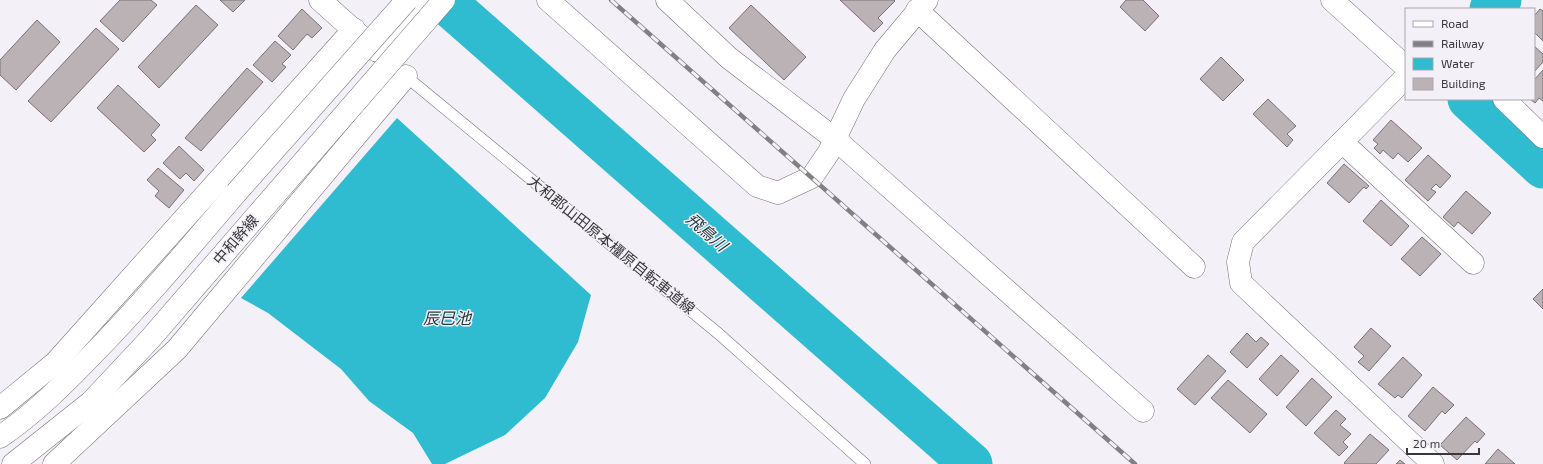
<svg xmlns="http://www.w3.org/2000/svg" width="1543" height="464" viewBox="0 0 1543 464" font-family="'Exo 2','Noto Sans JP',sans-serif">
<rect width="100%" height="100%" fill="#f4f0f7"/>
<polygon fill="#2fbbd0" points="397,118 591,295 578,342 545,398 505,435 445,464 432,464 413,433 369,401 341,369 268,313 241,298"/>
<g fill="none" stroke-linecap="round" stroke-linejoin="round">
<g stroke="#2fbbd0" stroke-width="43">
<polyline points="443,0 971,464"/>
<polyline points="1491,9 1500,0"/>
<polyline points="1469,99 1543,167"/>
</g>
</g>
<g fill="#bab2b4" stroke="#797274">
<polygon points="120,0 151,0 157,5 123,42 100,21"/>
<polygon points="220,0 245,0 233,12"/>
<polygon points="840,0 894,0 895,1 878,18 883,23 874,32"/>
<polygon points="1126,0 1143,0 1159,16 1145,31 1120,7"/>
<polygon points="196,5 218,25 159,88 138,67"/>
<polygon points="751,5 806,57 784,80 729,28"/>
<polygon points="302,9 322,28 312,38 307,34 293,50 278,36"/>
<polygon points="1540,9 1543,11 1543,41 1534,32 1534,16"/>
<polygon points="37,20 60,42 16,90 0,75 0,60"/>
<polygon points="96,28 119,49 51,122 28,101"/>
<polygon points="275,41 291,55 282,64 286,67 272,82 253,65"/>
<polygon points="1534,46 1543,54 1543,62 1534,72"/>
<polygon points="1221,57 1244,80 1223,101 1200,79"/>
<polygon points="247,68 263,82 201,151 185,138"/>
<polygon points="1543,70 1543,101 1539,98 1535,103 1530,99 1534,99 1534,80"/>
<polygon points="118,85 160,125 151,135 156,140 144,152 97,108"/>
<polygon points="1268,99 1296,126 1287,134 1293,140 1287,147 1253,114"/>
<polygon points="1391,120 1422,148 1408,162 1398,153 1393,159 1383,150 1380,154 1374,148 1378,144 1373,140"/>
<polygon points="179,146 204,170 194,181 186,173 180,179 163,163"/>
<polygon points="1428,155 1451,176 1440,188 1436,184 1431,189 1436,192 1428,201 1405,180"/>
<polygon points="1344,164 1369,186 1366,189 1364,187 1349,203 1327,183"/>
<polygon points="158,168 184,190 169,208 155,196 159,191 147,180"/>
<polygon points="1466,191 1491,213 1472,234 1458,222 1454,227 1443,217"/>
<polygon points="1381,200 1409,226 1391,246 1363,221"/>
<polygon points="1422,237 1441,254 1420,276 1401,259"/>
<polygon points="1543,289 1543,309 1533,299"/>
<polygon points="1371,328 1391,346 1369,371 1358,362 1364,356 1354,347"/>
<polygon points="1247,333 1256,342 1261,337 1269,344 1247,368 1230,352"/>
<polygon points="1208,355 1226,371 1195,405 1177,389"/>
<polygon points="1281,355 1299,371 1277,396 1259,379"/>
<polygon points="1403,357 1422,375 1402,398 1398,395 1395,398 1378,384"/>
<polygon points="1312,378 1332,397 1306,426 1286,407"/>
<polygon points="1228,380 1267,414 1250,433 1211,398"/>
<polygon points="1433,387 1454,405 1445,414 1442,411 1425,431 1408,416"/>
<polygon points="1336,410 1346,419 1340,425 1351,434 1343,442 1348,447 1339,456 1314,433"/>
<polygon points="1466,417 1485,434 1477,443 1475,441 1457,460 1440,445"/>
<polygon points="1370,434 1389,450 1376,464 1345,464 1344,463"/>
<polygon points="1498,449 1515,464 1485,464"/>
<polygon points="1400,460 1405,464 1396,464"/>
</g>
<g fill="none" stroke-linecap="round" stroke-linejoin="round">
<g stroke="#747076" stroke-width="12">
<polyline id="lane" points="403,74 719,334 865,464"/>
</g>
<g stroke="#747076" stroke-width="23">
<g id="street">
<polyline points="320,0 367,42"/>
<polyline points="548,0 757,186 778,193 812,177 829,152 835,139 1143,411"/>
<polyline points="667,0 729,58 835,139 854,99 885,50 927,0"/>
<polyline points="1332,0 1406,67"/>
<polyline points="917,10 1194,267"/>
<polyline points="1406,77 1342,142 1473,263"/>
<polyline points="1504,99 1543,137"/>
<polyline points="1342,142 1243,242 1238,262 1241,283 1433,464"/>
</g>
</g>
<g stroke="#747076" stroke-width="23">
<g id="secondary">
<polyline points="377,51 422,0"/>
<polyline points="0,408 55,363 354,29"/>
<path d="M0,437C34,414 64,384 93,354C143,303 189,248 236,193"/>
<polyline points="13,464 91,402 150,339 259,213"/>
<polyline points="54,464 177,349 406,76"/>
</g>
</g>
<use href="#lane" stroke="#fff" stroke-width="11"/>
<use href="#street" stroke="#fff" stroke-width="22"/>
<use href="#secondary" stroke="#fff" stroke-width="22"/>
<g stroke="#838084" stroke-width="4.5">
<polyline id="rail" points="611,0 1135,464"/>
</g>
<use href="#rail" stroke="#f4f0f7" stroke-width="3" stroke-dasharray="9" stroke-linecap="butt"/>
<g stroke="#747076" stroke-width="23" stroke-linecap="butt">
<g id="secondary-bridge">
<polyline points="236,193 407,0"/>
<polyline points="259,213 444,0"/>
</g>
</g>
<use href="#secondary-bridge" stroke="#fff" stroke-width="22"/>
</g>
<g text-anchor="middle" stroke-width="3" stroke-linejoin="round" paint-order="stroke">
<g font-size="15" fill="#3a383b" stroke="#f4f0f7">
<text transform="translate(236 240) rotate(-49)" y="5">中和幹線</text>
<text transform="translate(611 245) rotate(39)" y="5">大和郡山田原本橿原自転車道線</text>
</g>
<g font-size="16" font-style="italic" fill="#21383c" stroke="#f4f0f7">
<text transform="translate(707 232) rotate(41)" y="6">飛鳥川</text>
<text x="447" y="324">辰巳池</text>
</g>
</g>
<rect x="1405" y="8" width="130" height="92" fill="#f4f0f7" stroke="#aaa6ac"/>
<rect x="1413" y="21" width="20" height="6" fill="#ffffff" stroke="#aaa6ac"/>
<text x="1441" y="28" font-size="12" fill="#3a383b">Road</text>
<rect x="1413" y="41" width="20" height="6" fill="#838084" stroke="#aaa6ac"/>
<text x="1441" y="48" font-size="12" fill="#3a383b">Railway</text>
<rect x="1413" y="58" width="20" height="12" fill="#2fbbd0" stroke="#aaa6ac"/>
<text x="1441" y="68" font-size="12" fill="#3a383b">Water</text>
<rect x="1413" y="78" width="20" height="12" fill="#bab2b4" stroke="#aaa6ac"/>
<text x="1441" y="88" font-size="12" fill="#3a383b">Building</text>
<path d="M1407 448v6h72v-6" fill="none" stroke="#3a383b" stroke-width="2"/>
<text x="1413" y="448" font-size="12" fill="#3a383b" stroke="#f4f0f7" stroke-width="3" paint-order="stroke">20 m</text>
</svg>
